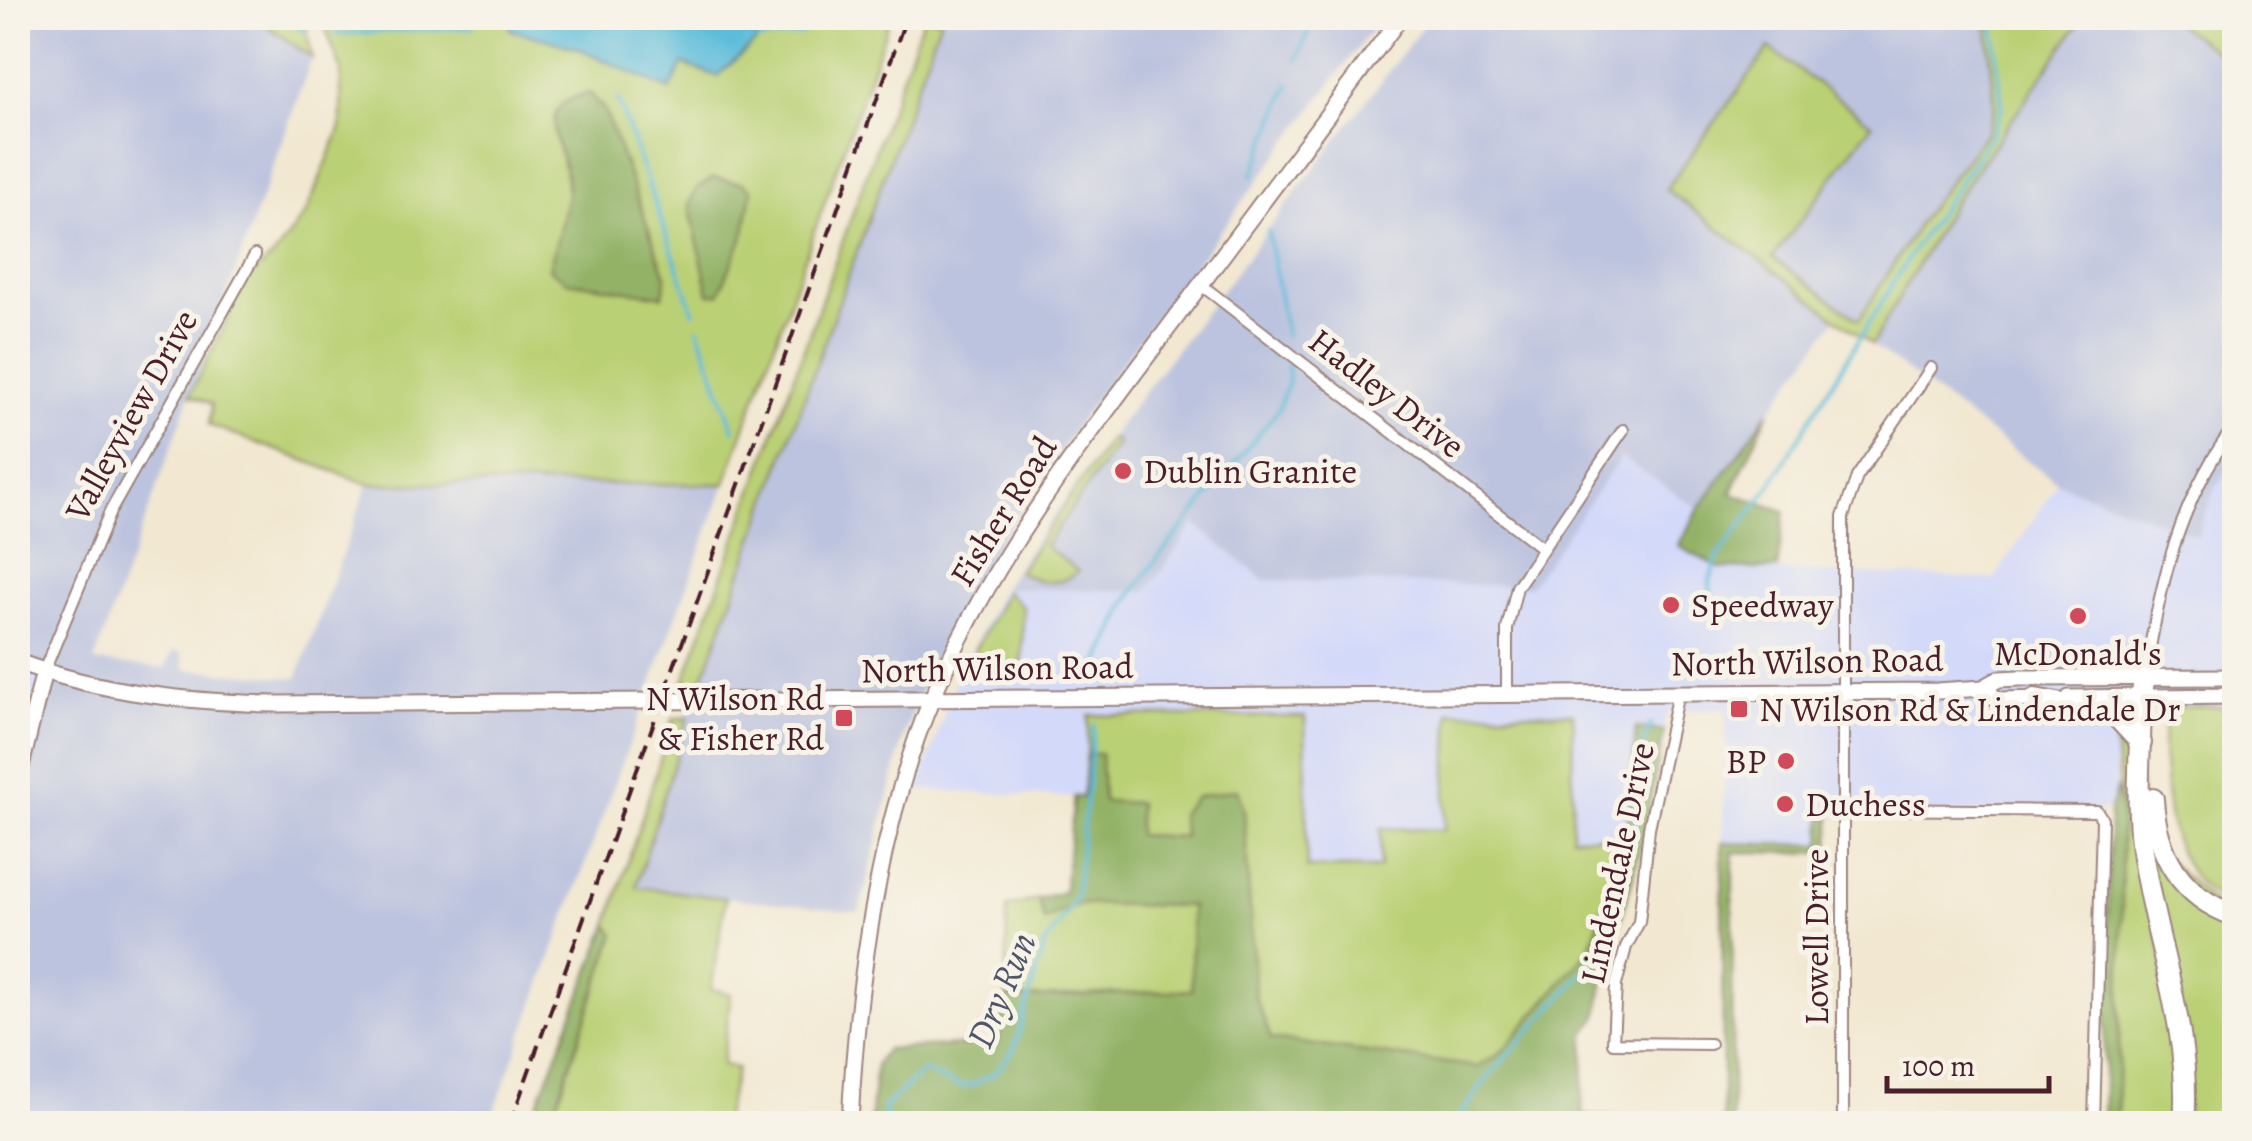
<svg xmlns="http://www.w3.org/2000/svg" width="2252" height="1141" viewBox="0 0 2252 1141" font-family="Alegreya,serif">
<rect width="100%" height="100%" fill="#f7f3e8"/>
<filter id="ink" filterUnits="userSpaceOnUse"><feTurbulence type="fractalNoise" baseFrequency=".01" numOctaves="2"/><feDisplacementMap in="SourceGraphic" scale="20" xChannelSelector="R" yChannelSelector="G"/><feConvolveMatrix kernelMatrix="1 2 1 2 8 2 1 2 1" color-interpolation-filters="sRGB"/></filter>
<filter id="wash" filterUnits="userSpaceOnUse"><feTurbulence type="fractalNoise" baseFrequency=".0048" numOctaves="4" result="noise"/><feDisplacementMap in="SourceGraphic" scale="40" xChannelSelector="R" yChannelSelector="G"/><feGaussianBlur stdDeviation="2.25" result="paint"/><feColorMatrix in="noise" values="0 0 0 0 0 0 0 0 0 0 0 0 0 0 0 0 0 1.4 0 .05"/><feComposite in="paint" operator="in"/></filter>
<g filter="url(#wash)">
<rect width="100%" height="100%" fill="#f2e8d1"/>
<g fill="#d3d9f9">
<polygon points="1621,457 1699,509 1678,546 1720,568 1994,579 2058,483 2197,536 2214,490 2234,459 2234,706 2171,707 2113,721 2116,789 2110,810 1823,814 1822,845 1722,843 1727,709 1668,711 1664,731 1636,728 1627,835 1572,837 1573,713 1444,830 1380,868 1307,869 1304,717 1089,716 1083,798 918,790 955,684 1002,588 1146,590 1195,523 1264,580"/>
<polygon points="18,661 49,673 18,813"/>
</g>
<g fill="#bcc3de">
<polygon points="18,18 257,18 312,58 94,662 165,668 173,651 181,652 185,669 297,678 368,484 725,484 490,1123 18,1123 18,813 48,674 18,661"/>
<polygon points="941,18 1380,18 1089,407 985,564 930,667 905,732 859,912 635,888 676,745"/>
<polygon points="1429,18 1987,18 1995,106 1987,132 1924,215 1859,321 1773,258 1872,124 1769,49 1667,190 1836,319 1699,509 1621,457 1530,586 1264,580 1195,524 1146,591 1002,588 1125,417"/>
<polygon points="2083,18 2169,18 2234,64 2234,459 2214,490 2197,536 2058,483 1872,345 1953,203"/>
</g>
<g fill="#bad075" stroke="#827850" stroke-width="2.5">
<polygon points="257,18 305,18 312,58"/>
<polygon points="322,18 890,18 725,484 368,484 209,425 212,404 190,395 246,280 274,256 306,213 341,127 341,70"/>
<polygon points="923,18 941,18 710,660 700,684 684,682"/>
<polygon points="1987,18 2083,18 1953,203 1872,345 1666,189 1769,48 1872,124 1773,258 1859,320 1924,215 1987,132 1995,106"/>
<polygon points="2169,18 2234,18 2234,64"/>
<path d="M1111,438L1118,443L1045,546L1078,571C1058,589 1040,582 1018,572Z"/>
<polygon points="1006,591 1023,607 1022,677 990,677 974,665 974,651"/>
<path d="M2234,706V906C2179,886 2168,829 2165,776C2163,751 2160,730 2171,707Z"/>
<polygon points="1450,712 1573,713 1572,837 1627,835 1590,949 1500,1054 1477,1067 1271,1039 1255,997 1244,810 1185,837 1137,835 1103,802 1101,755 1087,754 1089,715 1305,717 1307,868 1380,868 1381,828 1444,830"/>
<polygon points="688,717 636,887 726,898 711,989 731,994 722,1065 737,1068 723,1123 550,1124 615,934 608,925 673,719"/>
<polygon points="2113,721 2128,737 2135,754 2177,1069 2176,1123 2117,1123 2122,915 2121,809"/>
<polygon points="2148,842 2234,924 2234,1111 2227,1123 2189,1123"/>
<polygon points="1038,899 1044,919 1080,904 1192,906 1192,990 1006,999 1007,907"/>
</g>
<g fill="#93b266" stroke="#6e6848" stroke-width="2.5">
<path d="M590,93L605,111L666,276L663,296L567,281L549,269C555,244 564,218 567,193C571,152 523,106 590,93Z"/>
<polygon points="713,178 743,183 752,190 745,232 719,294 709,294 689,204 697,188"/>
<polygon points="1769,411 1731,493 1785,511 1777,569 1720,568 1678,546 1699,509"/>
<polygon points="1636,728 1664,731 1641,848 1604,978 1598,1016 1585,1033 1582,1115 1693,1123 870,1124 876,1064 886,1049 998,1043 1006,999 1192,990 1191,906 1080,904 1044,920 1038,899 1064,892 1074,797 1083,797 1087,754 1101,754 1103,801 1138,803 1138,835 1184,837 1180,814 1196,797 1237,789 1244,810 1255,997 1271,1039 1477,1067 1500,1054 1590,949 1627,835"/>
<polygon points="2116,789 2121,809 2122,915 2117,1123 2103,1124 2110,810"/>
<polygon points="1823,814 1831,814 1830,853 1733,852 1732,1123 1723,1123 1722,843 1822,845"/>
<polygon points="608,925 615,934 550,1123 530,1123"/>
</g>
<path fill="#5cbcda" stroke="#536e82" stroke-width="2.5" d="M515,18C548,17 586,12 618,18C629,19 636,27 648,26C686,24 726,1 758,40L717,76L683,64L670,90L578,48L511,30L509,21Z"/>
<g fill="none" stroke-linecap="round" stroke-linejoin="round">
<g stroke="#5cbcda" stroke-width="4">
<polyline points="285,18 306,32"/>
<polyline points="335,34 473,27"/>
<polyline points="758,40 801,34 817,18"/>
<polyline points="1297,61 1313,18"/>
<polyline points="618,99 694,313"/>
<polyline points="1252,177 1289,85"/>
<polyline points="1268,231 1286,335"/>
<polyline points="698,328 734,430"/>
<polyline points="1711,611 1710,581 1717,558 1768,489 1915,247 1992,135 2002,107 1993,18"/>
<polyline points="1097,668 1127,601 1151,567 1278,410 1288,382 1288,366"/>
<polyline points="889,1124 883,1108 923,1071 959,1086 973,1085 996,1072 1014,1049 1044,946 1075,901 1094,725"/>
<polyline points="1442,1124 1458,1119 1487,1078 1583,973 1600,946 1614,916 1635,826 1644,742 1651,724"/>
</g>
</g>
</g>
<g filter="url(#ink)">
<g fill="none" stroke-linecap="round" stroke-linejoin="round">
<g stroke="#9e847e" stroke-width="14">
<g id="street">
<polyline points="1200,284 1541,547"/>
<polyline points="44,671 110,512 255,255"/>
<path d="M2145,676C2160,585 2178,502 2234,427"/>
<polyline points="1678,693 1649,828 1639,922 1626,947 1616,985 1613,1043 1710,1044"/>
<polyline points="1507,694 1507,629 1517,587 1623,430"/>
<polyline points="1843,809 2097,811 2102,819 2094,1124"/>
<polyline points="1843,1124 1843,517 1857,477 1931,368"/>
</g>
</g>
<g stroke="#9e847e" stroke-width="19">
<g id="secondary">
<path d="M18,662C101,693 187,702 276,704L1937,691L1983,688L1999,679L2019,678L2234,677"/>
<polyline points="1983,688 1998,700 2046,699"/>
<polyline points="2069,698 2234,696"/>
<polyline points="18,779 44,671"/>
<path d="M850,1124C856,997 875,857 917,737C969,592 1060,473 1151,351C1234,239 1317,128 1400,18"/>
</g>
</g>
<g stroke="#9e847e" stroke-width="24">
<g id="highway">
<path d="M2145,677L2141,697C2141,747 2135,801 2142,851C2155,943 2192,1029 2184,1124"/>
<polyline points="2035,699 2113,713 2141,743"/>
<path d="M2153,799C2156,853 2181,897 2234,915"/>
</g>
</g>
<use href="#street" stroke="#fff" stroke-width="10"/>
<use href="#secondary" stroke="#fff" stroke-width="15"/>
<use href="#highway" stroke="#fff" stroke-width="20"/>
<polyline stroke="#4a1f2b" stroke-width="4" stroke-dasharray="15 8" stroke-linecap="butt" points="510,1124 906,18"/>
</g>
</g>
<g fill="#d1495b" stroke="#f7f3e8" stroke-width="4">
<circle cx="1123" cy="471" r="10"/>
<circle cx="1671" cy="605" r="10"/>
<circle cx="2078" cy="616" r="10"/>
<rect x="1729" y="699" width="20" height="20" rx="5"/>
<rect x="834" y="708" width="20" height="20" rx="5"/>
<circle cx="1786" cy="761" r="10"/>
<circle cx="1785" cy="804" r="10"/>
</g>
<g text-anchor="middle" stroke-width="10" stroke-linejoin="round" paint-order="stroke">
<g font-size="35" fill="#4a1f2b" stroke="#f7f3e8">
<text transform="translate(1387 393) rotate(38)" y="12">Hadley Drive</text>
<text transform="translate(131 415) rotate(-61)" y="12">Valleyview Drive</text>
<text transform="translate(1003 511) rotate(-58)" y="12">Fisher Road</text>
<text transform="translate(1807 661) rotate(-1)" y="12">North Wilson Road</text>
<text transform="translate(997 668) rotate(-1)" y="12">North Wilson Road</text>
<text transform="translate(1617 863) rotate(-78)" y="12">Lindendale Drive</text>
<text transform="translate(1816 937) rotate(-90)" y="12">Lowell Drive</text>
</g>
<g font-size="35" fill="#4a1f2b" stroke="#f7f3e8" text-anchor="start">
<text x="1143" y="483">Dublin Granite</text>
<text x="1691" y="617">Speedway</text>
<text x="2078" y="665" text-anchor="middle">McDonald's</text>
<text x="824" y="710" text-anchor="end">N Wilson Rd<tspan x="824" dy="40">&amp; Fisher Rd</tspan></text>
<text x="1759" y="721">N Wilson Rd &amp; Lindendale Dr</text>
<text x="1766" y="773" text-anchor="end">BP</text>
<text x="1805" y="816">Duchess</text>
</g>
<g font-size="38" font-style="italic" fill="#505668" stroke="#f7f3e8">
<text transform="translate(1001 990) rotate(-67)" y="13">Dry Run</text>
</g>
</g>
<rect width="2252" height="1141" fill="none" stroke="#f7f3e8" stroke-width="60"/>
<path d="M1887 1076v15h162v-15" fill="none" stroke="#4a1f2b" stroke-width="5"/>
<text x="1902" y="1076" font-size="30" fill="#4a1f2b" stroke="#f7f3e8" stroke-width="8" paint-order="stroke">100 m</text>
</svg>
